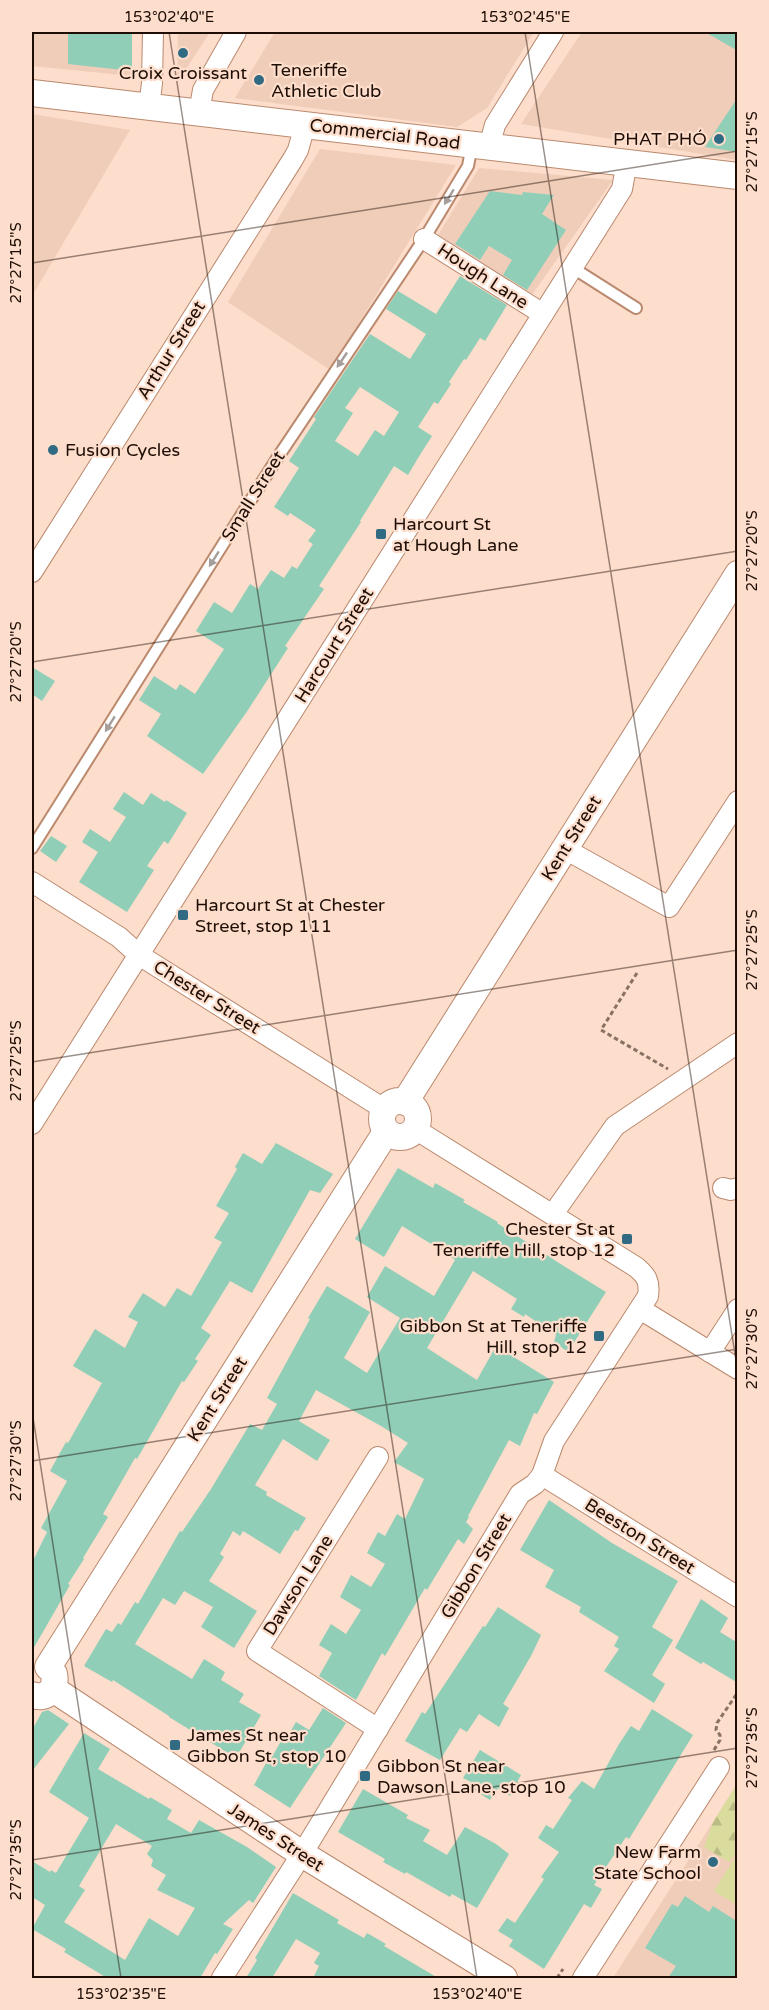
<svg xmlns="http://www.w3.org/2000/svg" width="769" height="2010" viewBox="0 0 769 2010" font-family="'Varela Round',sans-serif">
<defs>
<pattern id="forest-firs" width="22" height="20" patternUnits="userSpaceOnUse" patternTransform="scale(1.5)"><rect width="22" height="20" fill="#d9dc9c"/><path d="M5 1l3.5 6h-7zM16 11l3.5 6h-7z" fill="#babc85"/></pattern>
</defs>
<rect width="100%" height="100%" fill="#fdddcb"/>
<g fill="#f0cdb9">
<polygon points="32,32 132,32 132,76 32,66"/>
<polygon points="178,32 210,32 177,83"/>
<polygon points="275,32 534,32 487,108 457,127 235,98"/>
<polygon points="582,32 737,32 737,160 521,124"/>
<polygon points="32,114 130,130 32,296"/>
<polygon points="320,149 456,165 330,370 228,302"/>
<polygon points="479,168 613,180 522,309 427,253"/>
<polygon points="737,1784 737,1978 613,1978 713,1822"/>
</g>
<polygon fill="url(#forest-firs)" points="737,1784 737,1853 729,1862 704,1847 713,1822"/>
<polygon fill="#d9dc9c" points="736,1856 738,1857 737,1905 714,1891"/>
<g fill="#90ceb8" fill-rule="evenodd">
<polygon points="68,32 132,32 132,71 68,64"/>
<polygon points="705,32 738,32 738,51"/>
<polygon points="738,97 738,152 705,147"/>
<polygon points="490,191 522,195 523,192 554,195 542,214 566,230 527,290 503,275 512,260 489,246 480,260 455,244"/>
<path d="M460,276L507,305L485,341L480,338L466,360L464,359L449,382L451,384L438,404L434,402L418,427L432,436L418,458L408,475L394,466L360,521L361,522L319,586L324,589L285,646L288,648L248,710L203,774L147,736L161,714L139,700L154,676L176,690L180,684L195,694L224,649L196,631L214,602L232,613L250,584L258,589L271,570L284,578L292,566L297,569L313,544L308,541L316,530L290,513L288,516L274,507L299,468L289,461L316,419L314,417L370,334L410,359L426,334L386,309L398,291L436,314ZM360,387L399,412L384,436L375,430L358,456L335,441L353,413L345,408Z"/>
<polygon points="32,667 55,681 42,701 32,694"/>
<polygon points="124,792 143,805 151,793 165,802 166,800 187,813 168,844 164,841 147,866 154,870 127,912 79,882 98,852 82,842 90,829 110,842 126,817 113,809"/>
<polygon points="51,836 67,846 56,862 40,851"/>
<polygon points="276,1143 333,1174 320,1193 310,1190 252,1293 230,1281 201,1328 211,1335 195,1359 198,1361 184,1382 182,1381 137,1459 135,1458 103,1514 108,1517 83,1558 84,1559 68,1584 70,1585 32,1651 32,1563 47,1532 41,1528 67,1481 50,1471 66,1442 68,1443 102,1383 73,1366 95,1329 125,1348 138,1322 128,1317 143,1293 165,1307 177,1288 191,1296 222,1242 214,1238 229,1213 216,1206 237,1169 235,1167 243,1153 262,1164"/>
<polygon points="398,1168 433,1188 435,1183 465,1200 463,1202 498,1222 497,1223 559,1263 606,1292 568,1352 554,1342 556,1335 525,1314 524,1317 511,1309 517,1299 473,1271 427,1348 477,1380 496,1346 554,1382 537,1414 534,1413 520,1446 509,1440 468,1516 469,1517 466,1522 473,1529 464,1544 458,1539 427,1590 425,1588 385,1656 382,1653 356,1700 319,1676 332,1653 319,1645 331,1624 346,1634 361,1610 340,1597 351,1575 371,1587 385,1564 367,1553 378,1532 385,1536 397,1514 405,1519 424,1479 394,1462 408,1443 381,1426 316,1390 299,1421 330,1440 317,1461 283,1439 255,1485 267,1492 266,1495 306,1518 298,1531 295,1530 280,1554 243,1531 240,1536 233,1531 220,1554 224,1557 209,1581 257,1611 234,1648 201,1627 213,1607 184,1591 175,1605 163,1598 135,1644 192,1679 204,1659 225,1672 221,1680 244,1694 239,1702 261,1715 236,1758 169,1717 169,1716 113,1680 112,1682 84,1666 106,1629 112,1632 118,1623 121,1625 135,1602 138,1604 180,1531 182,1532 211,1489 250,1424 262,1430 277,1404 267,1398 310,1319 308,1318 327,1286 370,1312 344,1358 367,1373 400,1318 367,1297 385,1266 434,1296 455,1260 441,1250 402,1226 384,1257 355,1239"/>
<polygon points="549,1500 612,1543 678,1581 652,1627 673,1640 652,1675 665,1684 654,1703 604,1671 619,1649 614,1646 619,1637 579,1612 581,1607 545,1587 554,1570 520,1550"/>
<polygon points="701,1599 728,1618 720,1632 738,1643 738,1683 703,1662 701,1664 675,1648"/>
<polygon points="498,1607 541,1635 531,1656 503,1704 509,1708 499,1727 479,1714 467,1732 460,1728 440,1760 405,1741 422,1712 425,1714 483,1626 485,1627"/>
<polygon points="323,1708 346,1723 290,1808 254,1785 266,1763 268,1764 281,1741 284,1742 296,1722 309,1730"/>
<polygon points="652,1709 693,1735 629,1839 626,1837 594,1885 602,1889 591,1908 584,1904 544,1969 509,1946 513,1940 498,1931 507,1918 515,1923 544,1879 541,1877 559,1852 538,1838 546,1825 553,1829 572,1800 568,1798 582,1781 594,1789 619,1744 631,1726 639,1731"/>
<polygon points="48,1710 69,1724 32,1771 32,1730 42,1712"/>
<path d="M84,1733L110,1749L98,1769L149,1799L150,1797L172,1810L167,1819L191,1833L199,1820L247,1847L276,1867L253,1903L249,1900L223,1924L233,1929L217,1954L215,1953L200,1978H107L64,1952L66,1949L32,1929L45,1905L32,1897V1861L50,1872L51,1870L56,1873L89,1818L49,1792ZM116,1824L152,1846L147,1854L153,1860L151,1866L166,1875L157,1890L195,1908L178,1936L149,1918L125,1960L64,1922L85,1890L79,1886Z"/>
<polygon points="480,1750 521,1775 510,1796 498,1788 490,1800 469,1787 471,1782 463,1778"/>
<polygon points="363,1789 408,1815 406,1818 430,1830 423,1841 447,1855 465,1827 496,1844 509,1854 477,1908 452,1894 450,1897 406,1872 405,1874 383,1862 385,1859 338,1832"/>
<polygon points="293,1893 339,1920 337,1923 364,1938 367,1933 386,1944 384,1946 438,1978 313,1978 319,1966 314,1963 320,1953 296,1939 272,1978 246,1978 257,1960 255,1958"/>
<polygon points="685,1896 709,1912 713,1906 738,1922 738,1978 668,1978 676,1966 645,1948 672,1904 678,1907"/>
</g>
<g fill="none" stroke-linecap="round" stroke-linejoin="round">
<g stroke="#ba896e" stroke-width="14">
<g id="service">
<polyline points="573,268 636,308"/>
<polyline points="32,848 276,460 424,239 468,166 472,145"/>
</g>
</g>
<g stroke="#ba896e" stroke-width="22">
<g id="minor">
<polyline points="149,108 152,83 153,32"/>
<polyline points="199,112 203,90 236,32"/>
<polyline points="489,147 495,125 553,32"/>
<polyline points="424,239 543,314"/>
<polyline points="32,572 293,159 298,150 305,125"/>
<polyline points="565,849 669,907 738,801"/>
<polyline points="32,882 119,937 139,955 384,1109"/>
<polyline points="32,1124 622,189 627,162"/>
<polyline points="723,1188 731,1190 738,1188"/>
<polyline points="553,1214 615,1126 738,1043"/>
<polyline points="640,1309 738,1369"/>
<polyline points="710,1352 738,1309"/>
<polyline points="542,1475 738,1597"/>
<polyline points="378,1729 257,1651 378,1457"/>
<path d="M222,1978L302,1854L520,1494L535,1484L542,1475L554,1441L648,1296C650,1282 647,1276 636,1267L415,1129"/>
<polyline points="583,1978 719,1767"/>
</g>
</g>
<g stroke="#ba896e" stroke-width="28">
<g id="tertiary">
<polyline points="32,93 738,176"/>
<circle cx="400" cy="1119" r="18"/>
<polyline points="405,1102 738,574"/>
<polyline points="48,1667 386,1132"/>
<polyline points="53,1689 302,1854 504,1978"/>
<path d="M32,1695C47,1700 57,1689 54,1674"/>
</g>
</g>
<g stroke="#897164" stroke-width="3" stroke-dasharray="4.5 3" stroke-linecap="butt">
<polyline points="637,973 601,1030 668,1069"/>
<polyline points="714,1750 720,1740 720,1735 716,1730 717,1723 738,1692"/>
<polyline points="557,1978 563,1969"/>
</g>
<use href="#service" stroke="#fff" stroke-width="10"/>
<use href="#minor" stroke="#fff" stroke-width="20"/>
<use href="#tertiary" stroke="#fff" stroke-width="26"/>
</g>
<defs><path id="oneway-solid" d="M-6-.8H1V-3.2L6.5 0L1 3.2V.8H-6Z" transform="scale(1.5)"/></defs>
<g fill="#a59e9b">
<use href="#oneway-solid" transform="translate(449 197) rotate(122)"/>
<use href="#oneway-solid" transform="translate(342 360) rotate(124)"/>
<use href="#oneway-solid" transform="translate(214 559) rotate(122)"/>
<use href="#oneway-solid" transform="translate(110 724) rotate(122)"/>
</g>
<path fill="none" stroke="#1e0d04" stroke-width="1.5" stroke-opacity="0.45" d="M169,32L477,1978M525,32L738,1373M32,263L738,151M32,662L738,551M32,1062L738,950M32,1411L121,1978M32,1461L738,1349M32,1860L738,1748"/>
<g fill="#316a83" stroke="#fdddcb" stroke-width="2">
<circle cx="183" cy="53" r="6"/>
<circle cx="259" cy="80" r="6"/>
<circle cx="719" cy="139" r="6"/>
<circle cx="53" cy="450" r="6"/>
<rect x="375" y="528" width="12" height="12" rx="3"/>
<rect x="177" y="909" width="12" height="12" rx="3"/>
<rect x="621" y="1233" width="12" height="12" rx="3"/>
<rect x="593" y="1330" width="12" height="12" rx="3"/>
<rect x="169" y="1739" width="12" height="12" rx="3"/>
<rect x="359" y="1770" width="12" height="12" rx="3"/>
<circle cx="713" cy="1862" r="6"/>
</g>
<g text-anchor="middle" stroke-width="4.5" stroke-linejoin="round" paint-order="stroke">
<g font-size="18" fill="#1e0d04" stroke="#fdddcb" text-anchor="start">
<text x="271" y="76">Teneriffe<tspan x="271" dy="21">Athletic Club</tspan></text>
<text x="183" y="79" text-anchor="middle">Croix Croissant</text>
<text x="707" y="145" text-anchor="end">PHAT PHÓ</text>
<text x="65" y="456">Fusion Cycles</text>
<text x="393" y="530">Harcourt St<tspan x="393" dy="21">at Hough Lane</tspan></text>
<text x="195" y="911">Harcourt St at Chester<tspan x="195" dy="21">Street, stop 111</tspan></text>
<text x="615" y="1235" text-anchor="end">Chester St at<tspan x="615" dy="21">Teneriffe Hill, stop 12</tspan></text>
<text x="587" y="1332" text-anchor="end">Gibbon St at Teneriffe<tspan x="587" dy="21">Hill, stop 12</tspan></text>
<text x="187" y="1741">James St near<tspan x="187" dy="21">Gibbon St, stop 10</tspan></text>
<text x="377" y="1772">Gibbon St near<tspan x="377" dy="21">Dawson Lane, stop 10</tspan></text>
<text x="701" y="1858" text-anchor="end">New Farm<tspan x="701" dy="21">State School</tspan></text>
</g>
<g font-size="18" fill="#1e0d04" stroke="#fdddcb">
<text transform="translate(385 134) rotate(7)" y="6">Commercial Road</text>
<text transform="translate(483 276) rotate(33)" y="6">Hough Lane</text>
<text transform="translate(171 350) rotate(-58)" y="6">Arthur Street</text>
<text transform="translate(253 496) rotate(-58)" y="6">Small Street</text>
<text transform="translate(334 645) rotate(-58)" y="6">Harcourt Street</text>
<text transform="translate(571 838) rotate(-58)" y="6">Kent Street</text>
<text transform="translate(207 997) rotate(32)" y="6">Chester Street</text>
<text transform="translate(217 1399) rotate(-58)" y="6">Kent Street</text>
<text transform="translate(640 1536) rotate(32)" y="6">Beeston Street</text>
<text transform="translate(476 1566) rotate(-59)" y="6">Gibbon Street</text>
<text transform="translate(298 1585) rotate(-58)" y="6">Dawson Lane</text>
<text transform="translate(276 1837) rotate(33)" y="6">James Street</text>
</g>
</g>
<rect width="769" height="2010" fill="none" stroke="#fdddcb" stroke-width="66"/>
<rect x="33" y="33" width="703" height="1944" fill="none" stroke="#1e0d04" stroke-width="2"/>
<g font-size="15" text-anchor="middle" fill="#1e0d04">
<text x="169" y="22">153°02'40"E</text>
<text x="525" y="22">153°02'45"E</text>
<text transform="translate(752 152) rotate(-90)" y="5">27°27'15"S</text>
<text transform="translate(16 263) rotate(-90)" y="5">27°27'15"S</text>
<text transform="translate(752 551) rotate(-90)" y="5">27°27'20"S</text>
<text transform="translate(16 662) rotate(-90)" y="5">27°27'20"S</text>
<text transform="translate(752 950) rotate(-90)" y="5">27°27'25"S</text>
<text transform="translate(16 1061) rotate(-90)" y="5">27°27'25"S</text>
<text transform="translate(752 1349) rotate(-90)" y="5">27°27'30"S</text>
<text transform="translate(16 1461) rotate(-90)" y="5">27°27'30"S</text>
<text transform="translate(752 1748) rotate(-90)" y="5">27°27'35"S</text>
<text transform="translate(16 1860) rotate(-90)" y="5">27°27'35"S</text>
<text x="121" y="1999">153°02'35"E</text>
<text x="477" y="1999">153°02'40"E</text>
</g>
</svg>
